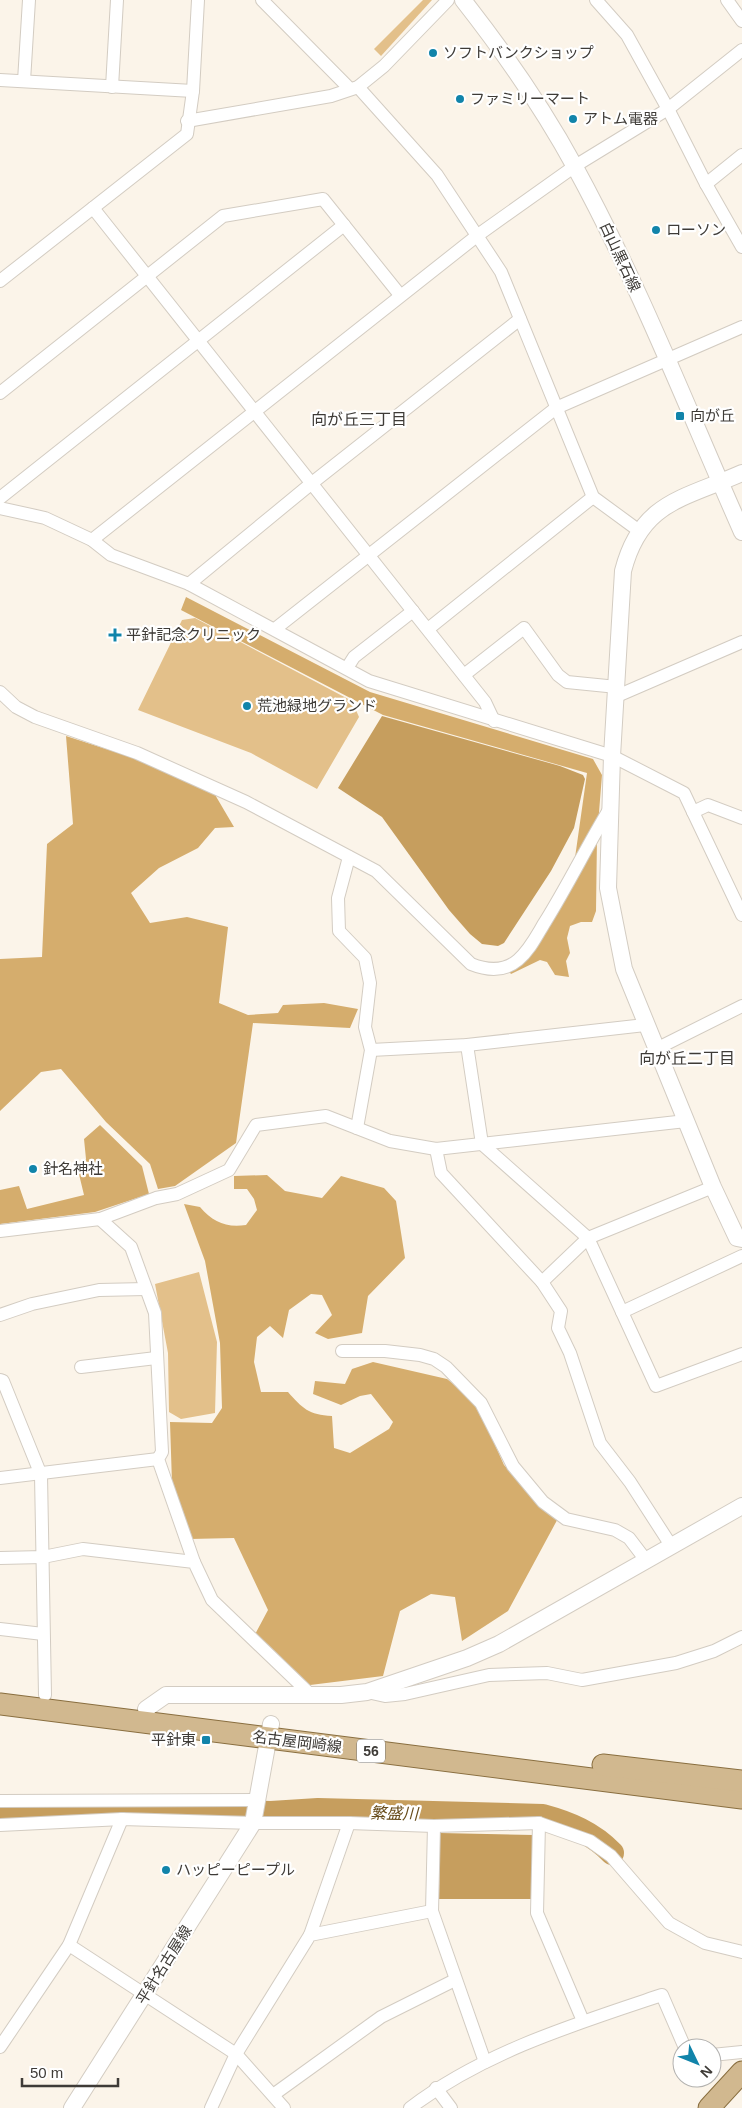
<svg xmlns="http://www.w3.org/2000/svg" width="742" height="2108" viewBox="0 0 742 2108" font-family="Helvetica,'Noto Sans JP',sans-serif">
<rect width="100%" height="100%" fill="#fbf4e9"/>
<g fill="#e3c08a">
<polygon points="423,0 432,0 381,56 374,49"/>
<polygon points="195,618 352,701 359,717 317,789 251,753 138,710 182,620"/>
<polygon points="199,1272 217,1342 215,1413 181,1419 169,1412 168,1353 155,1284"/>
</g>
<g fill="#d5ad6d">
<polygon points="186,597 370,692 593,759 602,775 597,837 596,911 592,922 581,922 570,926 567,938 570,953 566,961 569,977 555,975 547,962 540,960 511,974 508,970 571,886 587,773 383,715 181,610"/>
<polygon points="66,736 140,760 214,793 234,827 215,828 198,848 159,868 131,893 150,923 187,917 228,927 219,1003 248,1015 278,1013 283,1005 324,1003 358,1009 350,1028 253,1023 236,1143 175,1186 158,1189 150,1164 106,1122 61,1069 41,1072 0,1111 0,959 42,957 47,844 73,824"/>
<polygon points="100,1125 142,1166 149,1194 95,1212 0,1224 0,1190 19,1186 27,1209 84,1195 77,1166 86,1159 84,1139"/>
<path d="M267,1175L285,1191L322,1198L341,1176L384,1188L396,1201L405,1258L368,1296L362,1333L328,1339L315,1333L332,1315L322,1295L311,1294L289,1310L283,1338L270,1326L257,1337L254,1362L261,1392H288C302,1408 309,1415 332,1416L334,1448L350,1453L389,1429L393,1422L371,1394L360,1396L341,1405L313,1394L315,1381L345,1384L352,1369L373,1362L447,1379L476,1402L504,1465L525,1487L562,1511L508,1611L462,1641L455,1597L431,1594L400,1611L383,1676L302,1686L252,1640L268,1610L234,1538L190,1539L172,1483L170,1422L212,1423L222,1408L220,1343L205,1261L184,1204L200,1207C213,1222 226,1228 246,1225L257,1210L254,1199L247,1189H234V1176Z"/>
</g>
<g fill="#c69e5e">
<polygon points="382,716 560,766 583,775 585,779 574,828 551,871 504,943 498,946 482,944 470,934 449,910 382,817 338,788"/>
<polygon points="440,1833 533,1835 532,1899 439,1899"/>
</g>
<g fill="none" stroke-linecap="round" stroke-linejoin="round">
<path stroke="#c69e5e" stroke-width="24" d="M0,1812L27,1807L271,1813L318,1810L543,1816C569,1823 593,1833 612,1853"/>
<g stroke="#d3ccc2" stroke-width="14">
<g id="minor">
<polyline points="262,0 349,88"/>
<polyline points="596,0 627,35 668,109 706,184 742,247"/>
<polyline points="727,0 742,21"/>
<polyline points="0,80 193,91"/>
<polyline points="24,81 29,0"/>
<polyline points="112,87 117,0"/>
<polyline points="358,87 437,175 501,272 593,497 638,530"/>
<polyline points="187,121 331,96 358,87 384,66 448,0"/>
<polyline points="706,184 742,155"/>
<polyline points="93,208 485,702 494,721"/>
<polyline points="0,281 187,134 193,91 198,0"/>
<polyline points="0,393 223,216 323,199 400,295"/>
<polyline points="0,498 344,225"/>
<polyline points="0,508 45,518 92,540 111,555 189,584 369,681 612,756 684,793 693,812 708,805 742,818"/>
<polyline points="92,540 478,235 575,166 668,109 742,50"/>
<polyline points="189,584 312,483 520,319"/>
<polyline points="275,629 556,408 742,327"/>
<polyline points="428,629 593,497"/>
<polyline points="347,668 354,657 413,611"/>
<polyline points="464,675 524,628 558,675 567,682 617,687"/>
<path d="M0,692L16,707L35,717L137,753L246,802L376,871L471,964C486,970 504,972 518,960C530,950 537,935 545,922C568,885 587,846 610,808"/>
<polyline points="617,696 742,642"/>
<polyline points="693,812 742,915"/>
<polyline points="349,857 338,898 339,931 365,958 370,983 365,1027 371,1050 357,1128"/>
<polyline points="467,1045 482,1144 588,1238 713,1187"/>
<polyline points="656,1049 742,1006"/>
<polyline points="371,1050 467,1045 645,1025"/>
<polyline points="436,1149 441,1173 542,1282 588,1238 656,1386 742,1354"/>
<polyline points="100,1219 131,1247 155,1313 162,1452 158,1459 194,1562"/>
<polyline points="0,1231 100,1219 156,1198 177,1194 229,1170 256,1125 326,1116 390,1141 436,1149 686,1121"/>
<polyline points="542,1282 561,1311 558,1328 570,1353 600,1443 630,1482 672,1547"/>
<polyline points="622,1312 742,1256"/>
<polyline points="0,1315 32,1304 99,1290 146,1289"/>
<polyline points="342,1351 385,1351 420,1355 434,1359 446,1367 481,1403 513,1466 543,1502 566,1519 615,1530 629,1538 645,1559"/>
<polyline points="81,1367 156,1358"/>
<polyline points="0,1380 3,1381 41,1475 45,1695"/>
<polyline points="0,1478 158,1459"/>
<polyline points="0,1558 43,1557 83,1549 194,1562 212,1600 311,1695"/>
<polyline points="0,1629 43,1634"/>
<polyline points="367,1692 385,1696 405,1694 489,1675 547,1673 582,1680 676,1663 714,1651 742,1637"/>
<polyline points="0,1801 258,1800"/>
<polyline points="539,1823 537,1913 583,2021"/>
<polyline points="0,1825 122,1819 253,1823 349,1823 434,1826 539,1823 590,1841 611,1856 669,1923 705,1943 742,1952"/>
<polyline points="434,1826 432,1911 485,2062"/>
<polyline points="310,1935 349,1823"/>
<polyline points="69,1945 236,2054 284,2108"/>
<polyline points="0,2047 69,1945 122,1819"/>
<polyline points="712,2055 742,2052"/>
<polyline points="436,2088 451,2108"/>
<polyline points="273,2095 381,2017 455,1980"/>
<polyline points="211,2108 236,2054 310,1935 432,1911"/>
<path d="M410,2108C484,2052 575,2024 662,1995L685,2048"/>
</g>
</g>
<g stroke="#d3ccc2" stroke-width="18">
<g id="tertiary">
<path d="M463,0C503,51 544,110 575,167C639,284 688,410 742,532"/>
<path d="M742,473C684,499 641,501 623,571L612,756L608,888L624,969L713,1187L737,1238L742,1239"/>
<polyline points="146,1709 166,1695 341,1695 367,1692 467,1658 499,1644 742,1506"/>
<polyline points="72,2108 253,1823 271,1724"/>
</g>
</g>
<g stroke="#896e3f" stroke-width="23">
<g id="primary">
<polyline points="0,1704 742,1798"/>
<polyline points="603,1765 742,1781"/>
<polyline points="709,2108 742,2072"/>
</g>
</g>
<use href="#minor" stroke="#fff" stroke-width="12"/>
<use href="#tertiary" stroke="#fff" stroke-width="16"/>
<use href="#primary" stroke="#d1b88f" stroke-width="21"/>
</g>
<g fill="#1184aa" stroke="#fff" stroke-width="2">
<circle cx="433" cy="53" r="5"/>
<circle cx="460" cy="99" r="5"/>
<circle cx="573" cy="119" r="5"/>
<circle cx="656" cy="230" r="5"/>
<rect x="675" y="411" width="10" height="10" rx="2.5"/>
<path d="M112.5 627.5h5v5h5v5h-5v5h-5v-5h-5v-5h5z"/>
<circle cx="247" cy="706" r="5"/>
<circle cx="33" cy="1169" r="5"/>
<rect x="201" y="1735" width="10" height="10" rx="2.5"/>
<circle cx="166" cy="1870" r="5"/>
</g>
<g text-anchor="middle" stroke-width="4.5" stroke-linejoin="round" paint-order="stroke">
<rect fill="#fff" stroke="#787673" stroke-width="1" x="357" y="1739.5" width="28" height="23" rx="4"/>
<g font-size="14" font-weight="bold" fill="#3e3b37">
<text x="371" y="1756">56</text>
</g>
<g font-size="15" fill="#3e3b37" stroke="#fff" text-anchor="start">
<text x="443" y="58">ソフトバンクショップ</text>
<text x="470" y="104">ファミリーマート</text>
<text x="583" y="124">アトム電器</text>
<text x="666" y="235">ローソン</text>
<text x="690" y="421">向が丘</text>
<text x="126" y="640">平針記念クリニック</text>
<text x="257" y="711">荒池緑地グランド</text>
<text x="43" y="1174">針名神社</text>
<text x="196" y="1745" text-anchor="end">平針東</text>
<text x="176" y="1875">ハッピーピープル</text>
</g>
<g font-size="15" fill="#3e3b37" stroke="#fff">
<text transform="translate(620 257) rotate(65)" y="5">白山黒石線</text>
<text transform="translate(297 1742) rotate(7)" y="5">名古屋岡崎線</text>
<text transform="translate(164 1965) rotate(-58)" y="5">平針名古屋線</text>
</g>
<g font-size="16" fill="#3e3b37" stroke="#fff">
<text x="359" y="425">向が丘三丁目</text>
<text x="687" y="1064">向が丘二丁目</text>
</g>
<g font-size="16" font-style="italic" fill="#694d1c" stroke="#fff">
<text transform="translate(394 1813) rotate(1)" y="6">繁盛川</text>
</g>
</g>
<g transform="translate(697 2063) rotate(133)"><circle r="24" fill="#ffffff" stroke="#b2b1af"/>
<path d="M0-4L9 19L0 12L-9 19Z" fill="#1184aa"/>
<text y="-8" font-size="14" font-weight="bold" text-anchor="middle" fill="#3e3b37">N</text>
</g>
<path d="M22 2078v8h96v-8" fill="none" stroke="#3e3b37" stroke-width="2.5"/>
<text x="30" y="2078" font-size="15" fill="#3e3b37" stroke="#ffffff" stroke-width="4" paint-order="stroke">50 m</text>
</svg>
